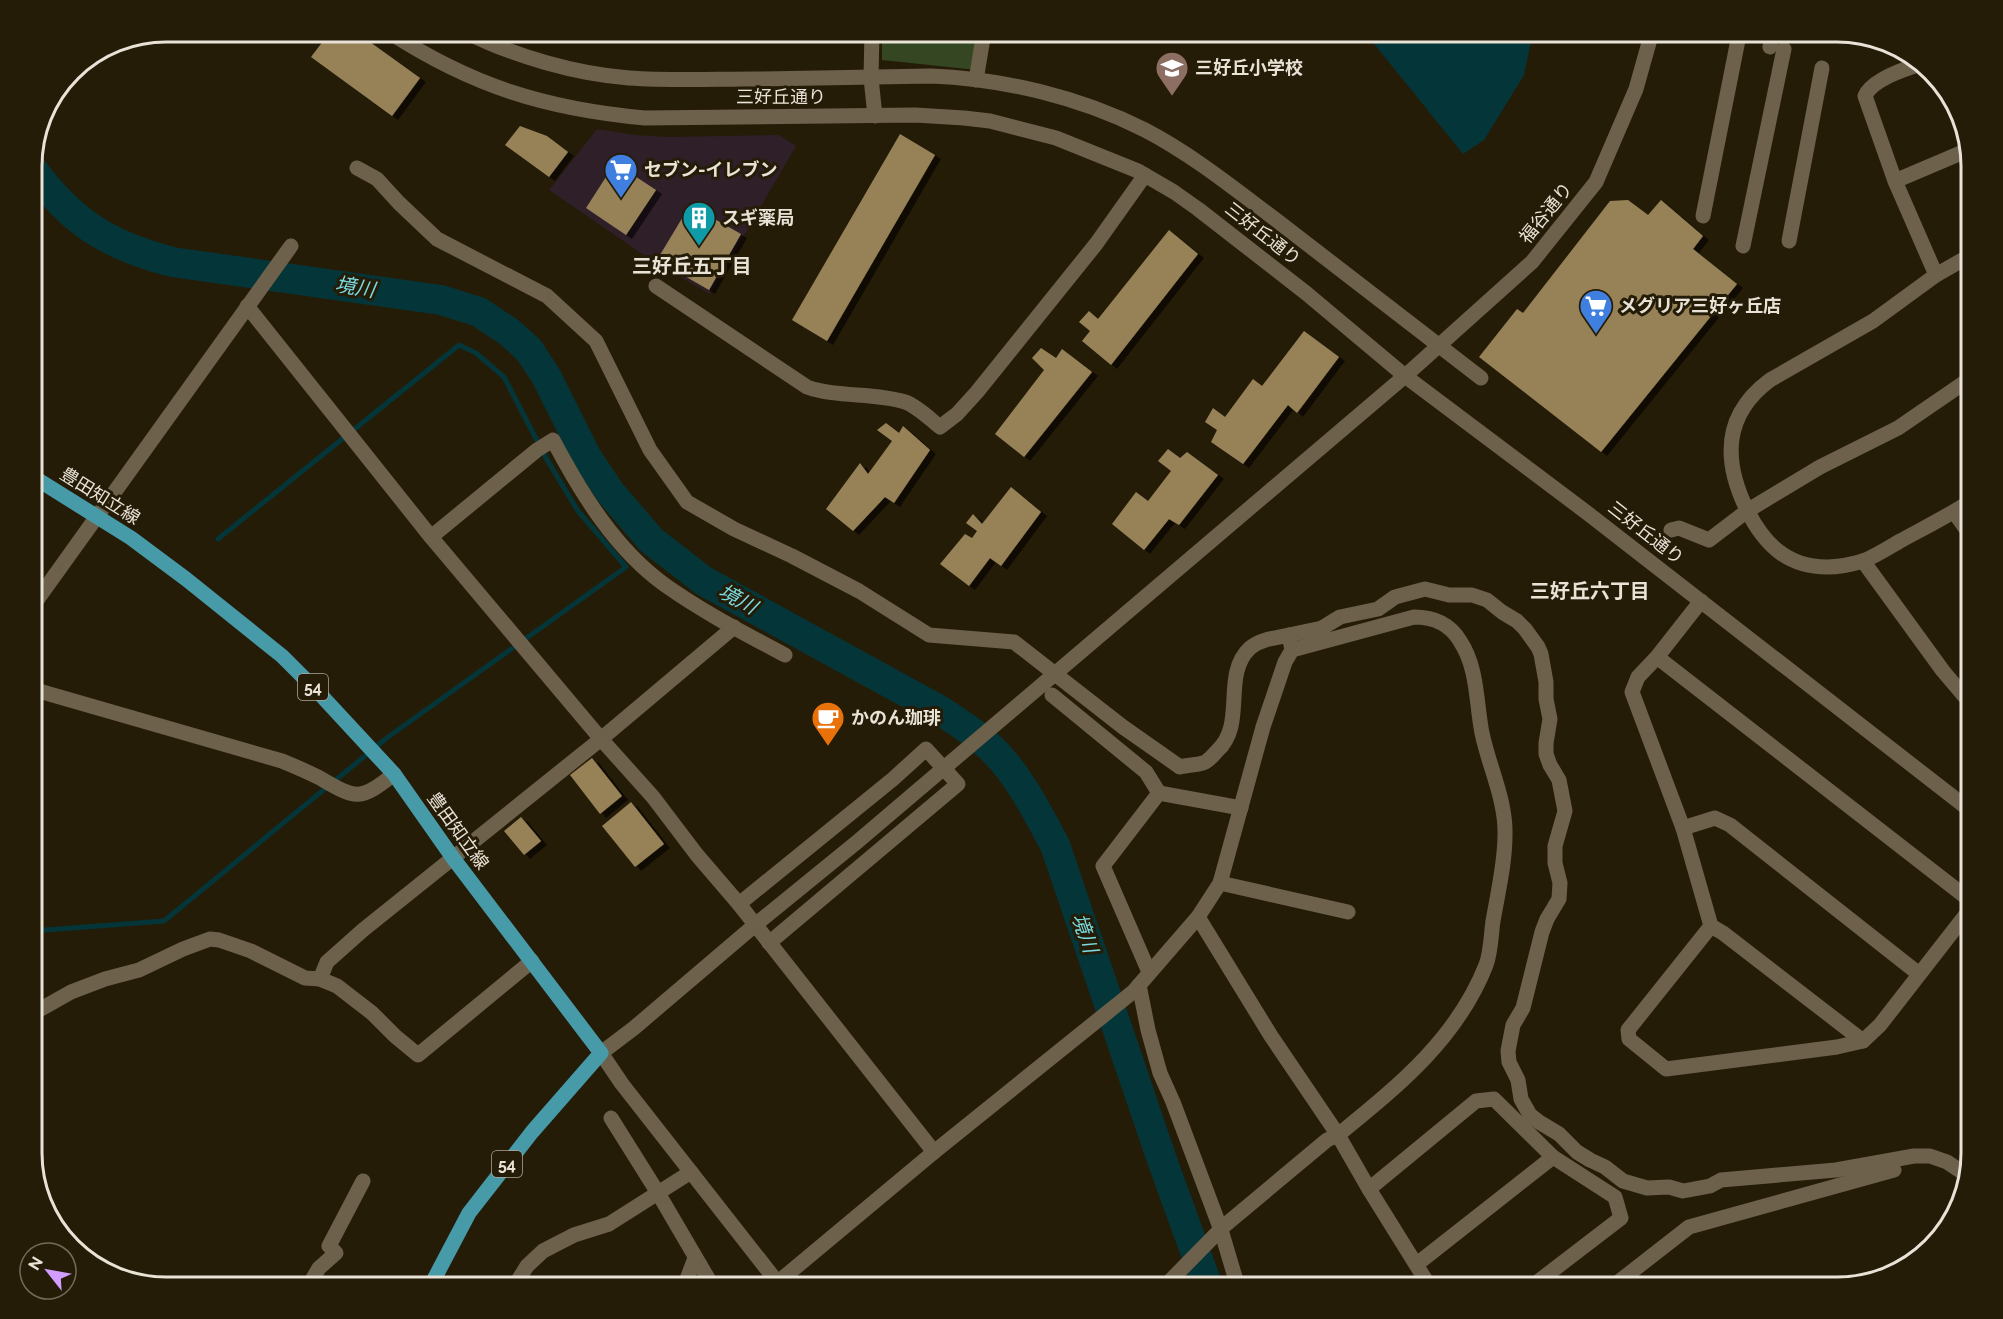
<svg xmlns="http://www.w3.org/2000/svg" width="2003" height="1319" viewBox="0 0 2003 1319" font-family="Raleway,'Noto Sans JP',sans-serif">
<defs>
<filter id="shadow"><feDropShadow dx="6" dy="4" stdDeviation="0" flood-color="#0009"/></filter>
</defs>
<rect width="100%" height="100%" fill="#251c08"/>
<polygon fill="#2f1f28" points="597,129 635,135 668,137 779,135 796,146 710,294 654,262 549,190"/>
<polygon fill="#354623" points="882,32 983,32 977,70 882,60"/>
<polygon fill="#043639" points="1375,32 1533,32 1524,75 1484,140 1463,154 1371,40"/>
<g fill="none" stroke-linecap="round" stroke-linejoin="round">
<polyline stroke="#043639" stroke-width="5" points="32,931 164,921 388,737 626,567 578,511 546,458 504,377 476,353 459,345 218,539"/>
<path stroke="#043639" stroke-width="30" d="M32,169C73,223 107,245 172,262L441,300L479,312L509,332L529,350L546,376L586,456L610,492L651,540L704,581L941,711C961,724 981,737 997,754C1022,781 1038,814 1055,845L1162,1160L1208,1287"/>
</g>
<g fill="#978259" filter="url(#shadow)">
<polygon points="330,32 356,32 420,78 392,116 311,57"/>
<polygon points="520,126 547,136 568,152 549,177 505,145"/>
<polygon points="900,134 935,155 827,341 792,320"/>
<polygon points="615,163 656,190 626,235 586,208"/>
<polygon points="1628,200 1648,215 1661,200 1703,236 1693,249 1737,284 1601,452 1479,357 1517,309 1523,313 1610,201"/>
<polygon points="690,205 741,234 709,290 657,260"/>
<polygon points="1169,230 1198,254 1111,365 1082,341 1090,331 1079,322 1089,311 1098,319"/>
<polygon points="1304,331 1339,357 1297,413 1288,405 1243,464 1211,442 1217,430 1205,422 1213,408 1225,417 1253,379 1262,386"/>
<polygon points="1041,348 1056,358 1062,349 1092,372 1024,457 995,434 1044,370 1032,358"/>
<polygon points="886,423 899,433 903,426 930,450 894,503 885,497 853,531 826,509 860,463 868,474 892,441 877,430"/>
<polygon points="1168,449 1180,458 1187,452 1218,475 1179,525 1169,519 1144,550 1112,524 1136,492 1148,501 1171,471 1158,461"/>
<polygon points="1011,487 1041,512 1001,566 990,558 969,586 940,564 965,534 972,538 977,531 966,523 973,514 982,524"/>
<polygon points="592,758 622,796 600,814 570,775"/>
<polygon points="631,802 664,844 635,867 602,826"/>
<polygon points="521,817 541,841 524,855 504,831"/>
</g>
<g fill="none" stroke-linecap="round" stroke-linejoin="round">
<g stroke="#6d614b" stroke-width="15">
<path d="M389,32C472,86 546,109 645,118L915,115L964,118L990,121L1056,138L1138,171L1174,192L1198,209L1306,293L1405,376L1586,512L1971,811"/>
<path d="M466,32C513,56 576,74 629,78C671,81 714,79 757,79C815,78 873,77 931,76C1004,79 1080,97 1145,130C1193,155 1236,190 1280,223C1347,274 1414,326 1481,378"/>
<polyline points="872,32 871,78 875,116"/>
<polyline points="1770,47 1773,32"/>
<path d="M1921,64C1904,69 1872,80 1865,96L1895,181L1936,275"/>
<polyline points="976,80 984,32"/>
<path d="M357,168L377,179L399,203L437,239L547,296L596,341L650,450L687,502L734,529L792,556L859,591L929,635L1014,642L1123,727L1180,767C1188,765 1196,765 1203,763C1209,761 1213,755 1217,751C1247,724 1221,675 1250,648C1260,639 1276,638 1289,635L1292,650"/>
<polyline points="1895,181 1968,150"/>
<polyline points="1703,216 1738,40"/>
<polyline points="1789,241 1822,68"/>
<polyline points="1743,246 1784,49"/>
<path d="M1971,255L1936,275L1873,321L1770,380C1723,415 1723,461 1747,510C1764,544 1787,567 1827,567C1838,567 1853,564 1863,561C1876,556 1888,548 1900,541C1924,528 1948,516 1971,501"/>
<path d="M656,286L807,387C838,398 873,392 905,402C917,406 930,419 940,427L957,414L977,392L1096,244L1145,175"/>
<polyline points="247,306 431,537 601,739 653,797 697,855 739,904 934,1152"/>
<polyline points="1954,512 1971,536"/>
<polyline points="1671,530 1679,528 1709,540 1747,511 1820,467 1898,428 1971,378"/>
<path d="M431,537L537,450L553,440C581,493 615,549 665,585C703,612 744,633 785,655"/>
<polyline points="1863,561 1943,671 1971,704"/>
<polyline points="1701,601 1657,657 1638,677 1632,692 1683,828 1711,926 1628,1030 1629,1039 1666,1069 1837,1047 1863,1041 1880,1025 1971,908"/>
<polyline points="32,607 291,246"/>
<polyline points="1289,635 1322,628 1340,617 1378,609 1395,597 1425,589 1449,595 1472,595 1487,600 1502,612 1517,621 1525,629 1538,647 1541,654 1546,682 1546,699 1550,719 1546,743 1546,754 1550,765 1559,780 1565,811 1555,846 1555,863 1560,883 1559,899 1547,919 1542,932 1523,1008 1513,1025 1508,1051 1509,1062 1518,1080 1521,1099 1530,1115 1539,1122 1559,1134 1577,1152 1590,1160 1605,1167 1623,1181 1647,1188 1669,1187 1683,1191 1710,1186 1721,1180 1836,1170 1914,1156 1930,1156 1947,1162 1965,1174"/>
<polyline points="1657,657 1971,901"/>
<path d="M32,689L282,761C294,766 306,771 318,777C355,798 358,803 394,774"/>
<polyline points="1052,695 1146,772 1159,793 1241,808"/>
<polyline points="1683,828 1715,818 1730,825 1919,974"/>
<polyline points="1220,883 1348,912"/>
<polyline points="739,904 893,779 926,749 958,784 769,943"/>
<polyline points="1198,917 1271,1036 1338,1135 1369,1189 1430,1287"/>
<polyline points="1711,926 1723,933 1863,1041"/>
<polyline points="1149,972 1103,866 1159,793"/>
<polyline points="320,979 327,962 363,930 601,739 734,627"/>
<polyline points="1139,985 1148,1030 1160,1073 1173,1102 1221,1230 1238,1287"/>
<polyline points="32,1014 71,992 105,979 139,970 183,949 210,939 219,940 251,951 305,978 320,979 337,986 372,1013 395,1036 418,1055 532,961"/>
<polyline points="611,1118 658,1193 713,1287"/>
<polyline points="1369,1189 1476,1101 1494,1099 1553,1157 1615,1197 1621,1218 1531,1287"/>
<polyline points="1417,1264 1553,1157"/>
<path d="M777,1283L934,1152L1134,991L1198,917L1220,883L1263,727L1285,662L1292,650L1414,617C1434,617 1450,624 1460,641C1478,668 1476,703 1482,733C1489,767 1506,800 1505,835C1505,863 1498,892 1493,921C1491,935 1491,952 1486,965C1457,1039 1398,1086 1338,1135L1327,1140L1224,1226L1164,1287"/>
<polyline points="308,1287 319,1268 336,1253 329,1246 363,1181"/>
<polyline points="514,1287 527,1266 543,1251 574,1235 609,1224 691,1172"/>
<polyline points="684,1287 695,1258"/>
<polyline points="781,1287 622,1084 601,1053 634,1028 755,925 857,842 1405,376 1532,262 1596,182 1636,89 1652,32"/>
<polyline points="1612,1287 1689,1227 1894,1170"/>
</g>
<polyline stroke="#479ba9" stroke-width="15" points="32,476 131,538 186,579 282,656 319,693 394,774 453,858 601,1053 532,1132 469,1213 430,1287"/>
</g>
<defs>
<g id="school-pin" transform="scale(1.725)"><path d="M0 17L-7.5 6A9.5 9.5 0 1 1 7.5 6Z" fill="#8d6e63" stroke="#251c08"/><path d="M0-5L7-2L0 1L-7-2ZM-4 1L0 2.5L4 1V4Q0 6-4 4Z" fill="#fff"/></g>
<g id="supermarket-pin" transform="scale(1.725)"><path d="M0 17L-7.5 6A9.5 9.5 0 1 1 7.5 6Z" fill="#3f7fe0" stroke="#251c08"/><path d="M-6-5.5h2.5l.6 2H6L4.5 2H-2.5L-4.4-4H-6ZM-1.5 3.2a1.3 1.3 0 1 0 .1 0ZM3 3.2a1.3 1.3 0 1 0 .1 0Z" fill="#fff"/></g>
<g id="building-pin" transform="scale(1.725)"><path d="M0 17L-7.5 6A9.5 9.5 0 1 1 7.5 6Z" fill="#0f9aa8" stroke="#251c08"/><path d="M-4-6H4V6H1V3H-1V6H-4ZM-2.5-4.3h1.7v1.8h-1.7ZM.8-4.3h1.7v1.8H.8ZM-2.5-1h1.7V.8h-1.7ZM.8-1h1.7V.8H.8Z" fill="#fff"/></g>
<g id="cafe-pin" transform="scale(1.725)"><path d="M0 17L-7.5 6A9.5 9.5 0 1 1 7.5 6Z" fill="#e8710a" stroke="#251c08"/><path d="M-5.5-4.5H6V0H3Q3 3.5 0 3.5H-2.5Q-5.5 3.5-5.5 0ZM3-3.2v2h1.7v-2ZM-6 4.5H4V6H-6Z" fill="#fff"/></g>
</defs>
<g fill-rule="evenodd">
<use href="#school-pin" x="1172" y="68"/>
<use href="#supermarket-pin" x="621" y="170"/>
<use href="#building-pin" x="699" y="218"/>
<use href="#supermarket-pin" x="1596" y="306"/>
<use href="#cafe-pin" x="828" y="718"/>
</g>
<g text-anchor="middle" stroke-width="6" stroke-linejoin="round" paint-order="stroke">
<g fill="#251c08" stroke="#aea798" stroke-width="1.5">
<rect x="298" y="674" width="30" height="26" rx="4.5"/>
<rect x="492" y="1151" width="30" height="26" rx="4.5"/>
</g>
<g font-size="16" font-weight="bold" fill="#e9e2d6">
<text x="313" y="693">54</text>
<text x="507" y="1170">54</text>
</g>
<g font-size="18" font-weight="bold" fill="#e9e2d6" stroke="#251c08" text-anchor="start">
<text x="1195" y="74">三好丘小学校</text>
<text x="644" y="176">セブン-イレブン</text>
<text x="722" y="224">スギ薬局</text>
<text x="1619" y="312">メグリア三好ヶ丘店</text>
<text x="851" y="724">かのん珈琲</text>
</g>
<g font-size="18" fill="#e9e2d6" stroke="#251c08">
<text x="781" y="103">三好丘通り</text>
<text transform="translate(1546 213) rotate(-51)" y="6">福谷通り</text>
<text transform="translate(1263 234) rotate(38)" y="6">三好丘通り</text>
<text transform="translate(100 496) rotate(32)" y="6">豊田知立線</text>
<text transform="translate(1646 533) rotate(38)" y="6">三好丘通り</text>
<text transform="translate(458 831) rotate(54)" y="6">豊田知立線</text>
</g>
<g font-size="20" font-weight="bold" fill="#e9e2d6" stroke="#251c08">
<text x="692" y="273">三好丘五丁目</text>
<text x="1590" y="598">三好丘六丁目</text>
</g>
<g font-size="20" font-style="italic" fill="#7adbe1" stroke="#251c08">
<text transform="translate(355 287) rotate(9)" y="7">境川</text>
<text transform="translate(738 599) rotate(29)" y="7">境川</text>
<text transform="translate(1085 933) rotate(71)" y="7">境川</text>
</g>
</g>
<path d="M0 0H2003V1319H0ZM166 42H1837A124 124 0 0 1 1961 166V1153A124 124 0 0 1 1837 1277H166A124 124 0 0 1 42 1153V166A124 124 0 0 1 166 42Z" fill="#251c08" fill-rule="evenodd"/>
<path fill="none" stroke="#e9e2d6" stroke-width="3" d="M166 42H1837A124 124 0 0 1 1961 166V1153A124 124 0 0 1 1837 1277H166A124 124 0 0 1 42 1153V166A124 124 0 0 1 166 42Z"/>
<g transform="translate(48 1271) rotate(301)"><circle r="28" fill="#251c08" stroke="#736b5a" stroke-width="1.5"/>
<path d="M0-4.5L10 22L0 15L-10 22Z" fill="#d19dfe"/>
<text y="-9" font-size="16" font-weight="bold" text-anchor="middle" fill="#e9e2d6">N</text>
</g>
</svg>
